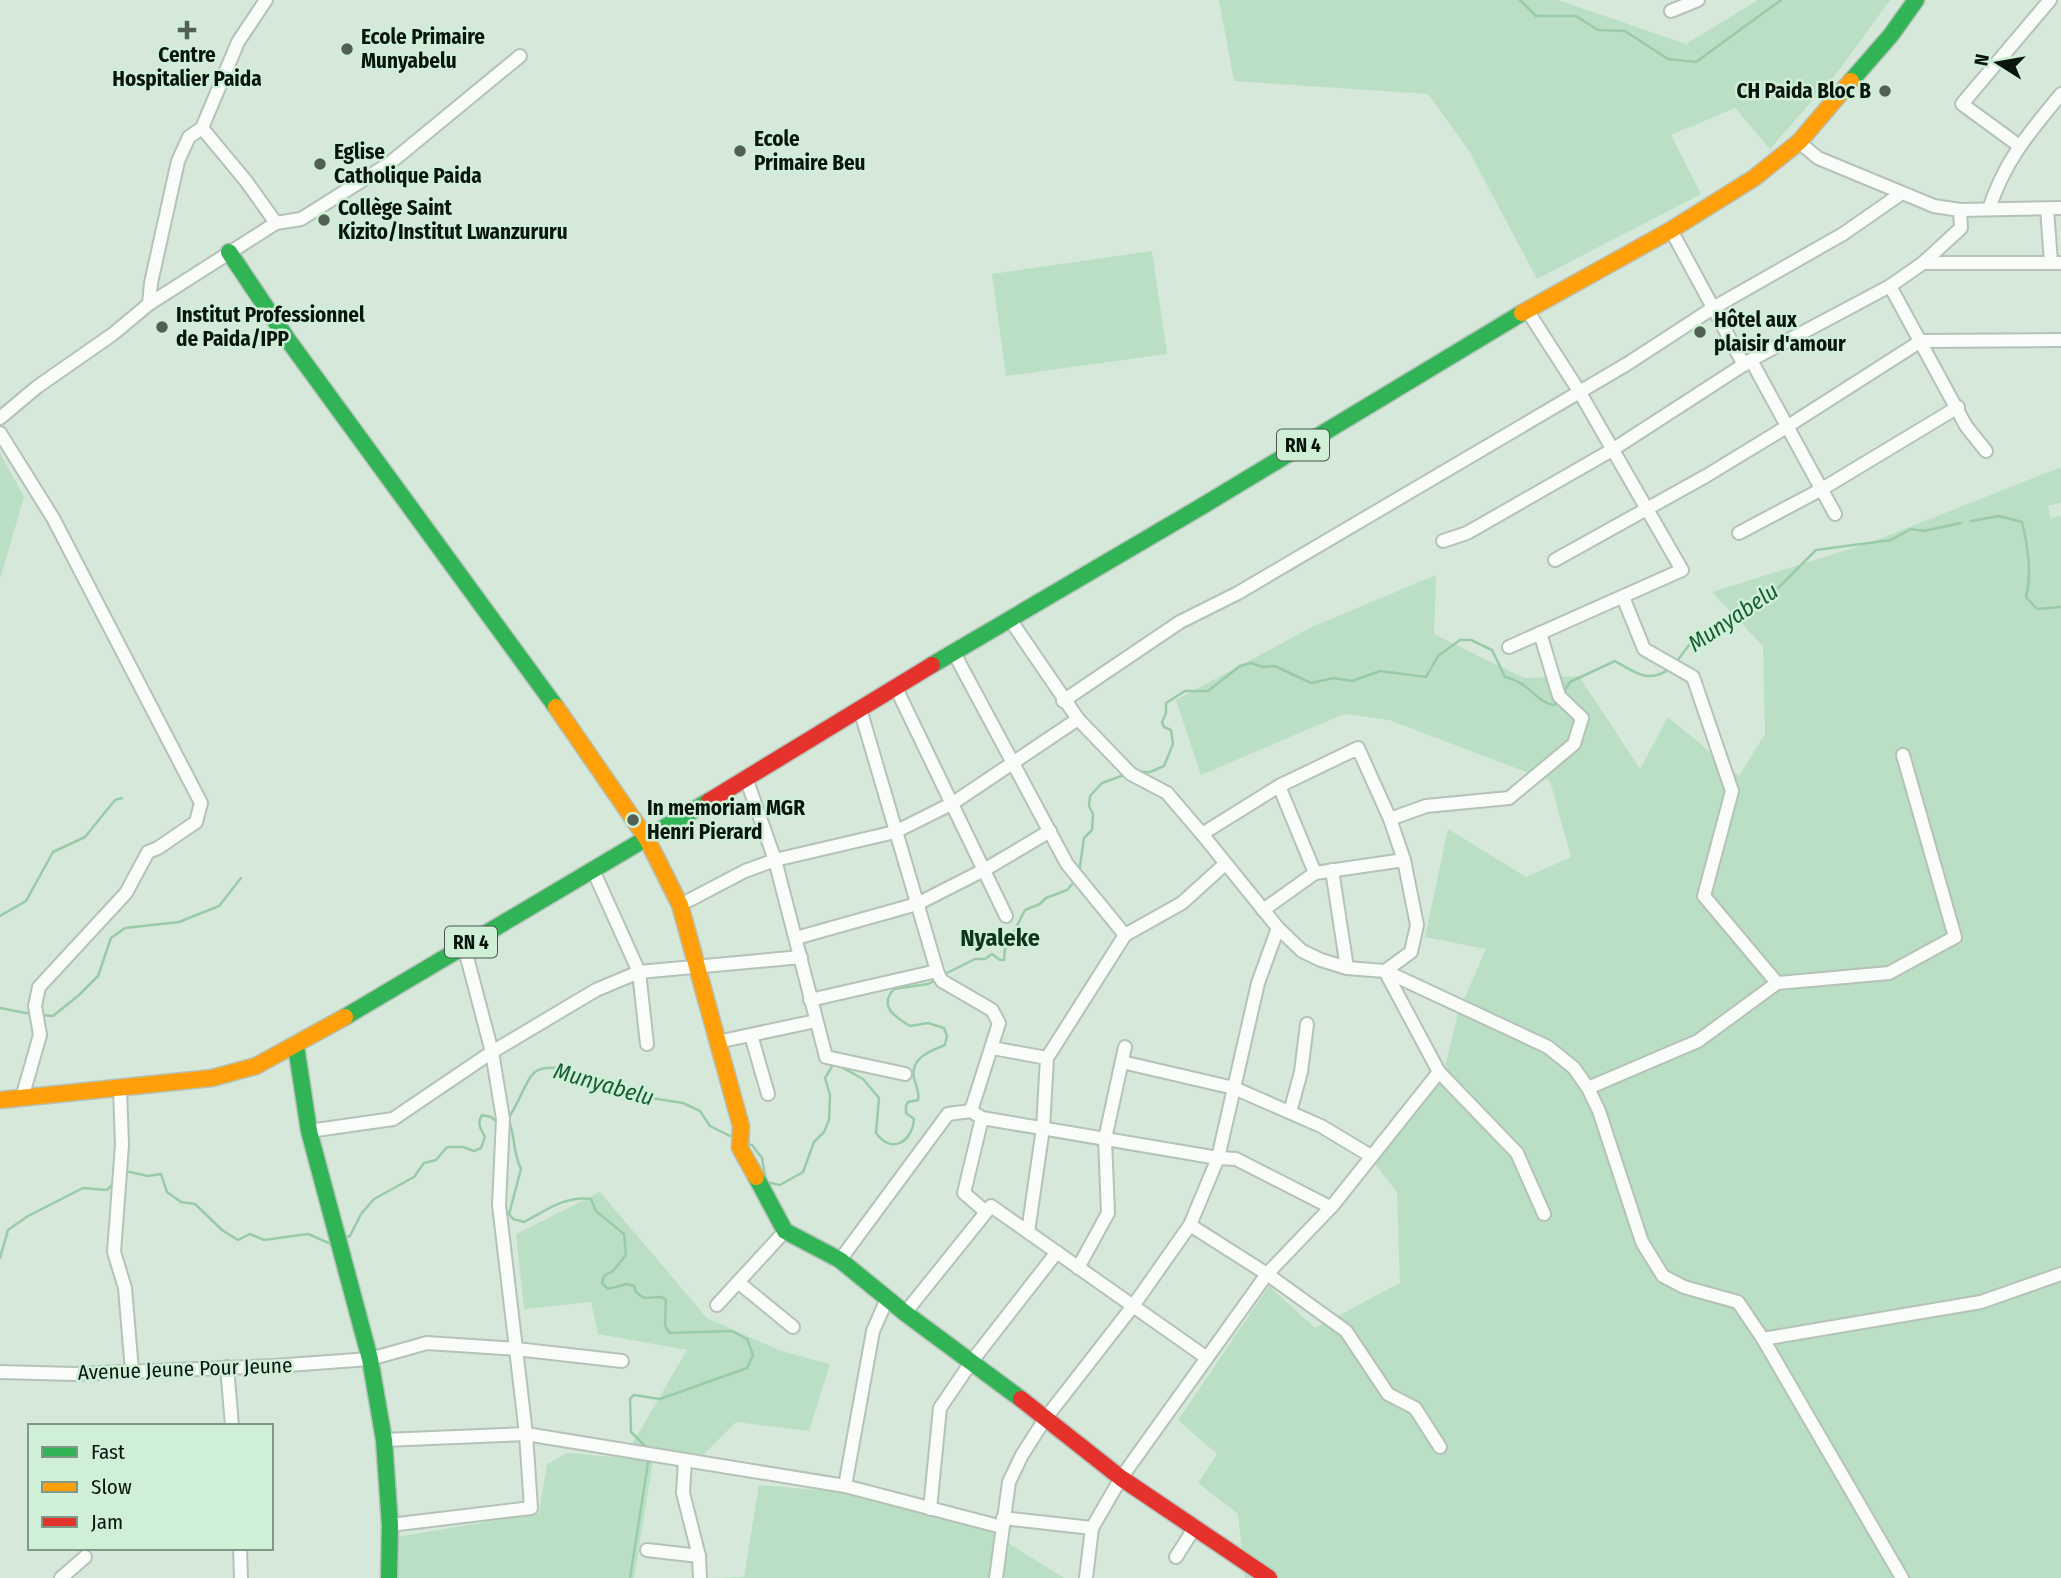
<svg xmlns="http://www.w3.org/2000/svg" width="2061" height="1578" viewBox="0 0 2061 1578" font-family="'Fira Sans Condensed',sans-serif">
<rect width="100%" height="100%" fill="#d6e8da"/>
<g fill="#badfc5">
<polygon points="1219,0 1558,0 1686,44 1758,0 1890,0 1840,69 1770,149 1735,108 1671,135 1701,194 1537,279 1469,151 1428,94 1234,81"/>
<polygon points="1152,251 1167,354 1006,376 992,274"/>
<polygon points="0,453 24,497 0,579"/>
<polygon points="2061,467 2061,503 2048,506 2050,518 2061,516 2061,1578 1245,1578 1238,1514 1198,1483 1217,1454 1178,1420 1269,1286 1315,1328 1400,1283 1397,1192 1375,1164 1442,1080 1458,1013 1486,949 1425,937 1448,829 1526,877 1571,857 1550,781 1389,720 1344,714 1201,775 1176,700 1314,626 1436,575 1434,634 1524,678 1579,676 1640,769 1668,717 1739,776 1765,734 1763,646 1712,592 1872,542"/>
<polygon points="600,1192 707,1318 781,1351 830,1364 809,1431 736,1422 693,1465 653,1461 634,1578 397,1578 397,1537 539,1513 547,1464 568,1453 624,1458 687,1350 598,1334 591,1302 524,1309 516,1234"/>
<polygon points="759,1485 851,1493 979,1525 1064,1578 704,1578 744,1577"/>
</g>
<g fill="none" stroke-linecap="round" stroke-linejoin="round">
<g stroke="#9acba8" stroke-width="2.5">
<polyline points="1520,0 1536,16 1576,16 1598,30 1625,31 1668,59 1696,62 1781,0"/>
<path d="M1971,521L1999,516L2022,522C2028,547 2032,572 2026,597L2037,609L2061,607"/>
<polyline points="1677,661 1695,637 1725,628 1754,598 1778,588 1816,550 1891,540 1911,529 1924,531 1961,523"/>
<path d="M1563,693L1570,682L1615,661C1634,672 1649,684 1669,669"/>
<path d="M1137,772H1150L1164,766L1173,744L1171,730L1164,727L1162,722L1166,713V703L1185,691H1208L1240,666L1251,663L1263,667L1275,666L1311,683L1333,678L1352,681L1380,671L1426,677L1438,656L1460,640H1471L1492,650L1505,677C1530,682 1537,704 1555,705L1557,701"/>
<polyline points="1079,873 1084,838 1092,830 1093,814 1089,806 1090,796 1102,783 1124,775"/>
<polyline points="0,916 26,901 53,852 85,837 115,800 122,798"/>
<polyline points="945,974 975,959 985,959 992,954 1000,960 1004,960 1005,949 1025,910 1040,904 1046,898 1067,890 1075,881"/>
<polyline points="0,1008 31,1014"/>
<polyline points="42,1015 53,1016 79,995 98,976 111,938 125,928 179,922 219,906 241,878"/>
<path d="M507,1120C517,1107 522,1090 531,1076C544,1056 591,1078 610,1081L619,1093L683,1103L700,1111L710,1126L736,1139"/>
<path d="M509,1121C516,1139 512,1150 521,1169L509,1214L513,1219L524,1222C545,1211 566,1195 591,1199L596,1211L624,1234L626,1255L613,1271L604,1276L602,1283L608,1289L627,1284L634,1286L636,1292L644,1298L662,1297L666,1300L665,1326L670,1333L732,1331L747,1339L753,1355L747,1368L660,1399L634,1395L630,1399L631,1432L649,1450"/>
<path d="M745,1144L752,1145L762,1158L766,1182L780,1185L803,1172L814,1142L824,1132L829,1120L830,1095L825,1078L834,1063L863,1079L879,1098L876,1133C891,1154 912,1143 914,1119L906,1113V1106L908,1102L918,1100C920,1092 916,1087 914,1078C910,1058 930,1051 945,1045L947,1036L944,1028L928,1023L910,1026C895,1017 878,1006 894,989L928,984L936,980"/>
<polyline points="125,1171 148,1176 161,1174 167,1192 181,1202 195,1204 222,1230 238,1240 250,1234 264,1240 308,1234 331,1244"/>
<path d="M344,1238L350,1236L361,1214L374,1199L414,1177L424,1163L436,1160L447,1147H463L474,1151L481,1148L485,1137C480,1128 477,1123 482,1115L491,1117L499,1124"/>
<polyline points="0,1258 8,1230 28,1216 83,1188 107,1190 114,1183"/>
<polyline points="630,1578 649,1457"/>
</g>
<g stroke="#b4c2b8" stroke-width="16">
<g id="street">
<polyline points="1671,11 1698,0"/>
<polyline points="202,128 246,181 276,223"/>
<polyline points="1799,142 1818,158 1934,206 1960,210 2061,208"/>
<polyline points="2018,145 1962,104 2050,0"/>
<path d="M1989,209C2005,160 2029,133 2061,94"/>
<polyline points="2047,209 2051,262"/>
<polyline points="1671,230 1744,365"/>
<polyline points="1923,263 2061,263"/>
<polyline points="1890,286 1966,426 1986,451"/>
<polyline points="149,304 151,283 178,161 189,137 202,128 238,42 266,0"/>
<polyline points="1751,360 1835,514"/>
<polyline points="0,418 37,387 113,334 149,304 276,223 301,219 390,163 520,56"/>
<polyline points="0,433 53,518 201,803 196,822 158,848 148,852 126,893 39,987 35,1006 40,1035 22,1098"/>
<polyline points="1739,533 1822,489 1958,407"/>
<polyline points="1443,541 1467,533 1612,450 1751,360 1890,286 1923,263 1961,228 1960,210"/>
<polyline points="1555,560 1706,476 1788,426 1921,341 2061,340"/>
<polyline points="1623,597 1644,649 1693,677 1732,791 1704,896 1777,983"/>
<polyline points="1009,618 1078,719 1131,774 1167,793 1202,834 1278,928 1302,951 1321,960 1347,968 1385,971 1548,1047 1574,1068 1588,1088 1599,1111 1642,1242 1663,1276 1684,1287 1738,1302 1763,1339 1902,1578"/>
<polyline points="1509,647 1682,570 1579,391 1527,310"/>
<polyline points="954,653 1067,864 1125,935"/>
<polyline points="896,688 1006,916"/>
<polyline points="1063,701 1180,622 1238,593 1627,364 1713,308 1843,234 1902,193"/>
<polyline points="860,709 938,974 942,981 992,1010 999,1023 971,1111 982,1118 1218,1158 1236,1159 1330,1207"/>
<polyline points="746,778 775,860 826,1057 905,1074"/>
<polyline points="1279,786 1315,873"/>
<polyline points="1390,819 1426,806 1509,798 1574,744 1582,718 1559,696 1540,633"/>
<polyline points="1202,834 1279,786 1358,748 1390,819 1404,860 1417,925 1411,952 1385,971 1439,1072 1517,1153 1544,1214"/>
<polyline points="593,870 639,972 647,1044"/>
<polyline points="1332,870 1347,968"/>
<polyline points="680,905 745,871 775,860 895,832 953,803 1078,719"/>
<polyline points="1263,910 1315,873 1404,860"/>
<polyline points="796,938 917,904 984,870 1050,831"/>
<polyline points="810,1000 937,971"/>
<polyline points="751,1035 768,1094"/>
<polyline points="717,1042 816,1021"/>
<polyline points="992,1048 1047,1058"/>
<polyline points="1122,1062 1234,1088 1321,1126 1371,1156"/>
<polyline points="1588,1088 1698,1041 1777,983 1889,973 1955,937 1903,755"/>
<polyline points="120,1089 122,1145 114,1252 125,1288 132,1371"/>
<polyline points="1290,1112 1301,1072 1307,1024"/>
<polyline points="982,1118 964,1193 986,1212"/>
<polyline points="309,1131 393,1119 492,1052 596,990 639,972 801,957"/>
<polyline points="1190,1225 1267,1274 1346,1331 1388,1394 1415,1408 1440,1447"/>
<polyline points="1028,1232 1043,1128 1047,1058 1125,935 1182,903 1225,864"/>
<polyline points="840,1260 948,1114 971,1111"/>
<polyline points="1078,1268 1108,1213 1105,1139 1125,1047"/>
<polyline points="738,1282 793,1327"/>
<polyline points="717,1305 785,1231"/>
<polyline points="905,1313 991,1206 1207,1358"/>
<polyline points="1763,1339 1981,1302 2061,1274"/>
<polyline points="227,1367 232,1426"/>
<polyline points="0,1372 75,1374 274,1366 370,1359 427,1343 516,1349 622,1361"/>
<polyline points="384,1440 526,1434 845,1486 1002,1527"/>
<polyline points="685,1460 683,1493 699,1556 700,1578"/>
<polyline points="845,1486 873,1331 887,1299"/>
<polyline points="930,1509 940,1408 972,1361 1057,1252"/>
<polyline points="1003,1518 1092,1528"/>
<polyline points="390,1525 531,1508 526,1434 499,1205 503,1119 492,1052 464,946"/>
<polyline points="240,1548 241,1578"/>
<polyline points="647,1550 699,1556"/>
<polyline points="1176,1557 1195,1527"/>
<polyline points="61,1578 85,1557"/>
<polyline points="996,1578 1009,1482 1022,1455 1045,1419 1133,1306 1190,1225 1218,1158 1258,983 1278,928"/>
<polyline points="1086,1578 1092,1528 1121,1478 1267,1274 1333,1205 1439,1072"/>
</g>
</g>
<g stroke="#b4c2b8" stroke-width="19">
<g id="fast">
<polyline points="1851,81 1891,35 1916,0"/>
<polyline points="229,252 288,340 556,707"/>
<polyline points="932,665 1204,505 1522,313"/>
<polyline points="345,1017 709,801"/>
<polyline points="296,1046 309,1131 370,1359 384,1440 390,1525 389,1578"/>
<polyline points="756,1177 785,1231 840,1260 905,1313 1021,1399"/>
</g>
</g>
<g stroke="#b4c2b8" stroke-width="19">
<g id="slow">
<polyline points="1522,313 1671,230 1754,178 1799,142 1851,81"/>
<polyline points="556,707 647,839 680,905 741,1126 740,1148 756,1177"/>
<polyline points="0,1100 212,1078 256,1066 345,1017"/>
</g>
</g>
<g stroke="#b4c2b8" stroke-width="19">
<g id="jam">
<polyline points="709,801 932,665"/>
<polyline points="1021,1399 1121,1478 1269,1578"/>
</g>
</g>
<use href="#street" stroke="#f9fcf9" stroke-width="12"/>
<use href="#fast" stroke="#30b455" stroke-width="16"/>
<use href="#slow" stroke="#ff9f0a" stroke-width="16"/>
<use href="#jam" stroke="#e5322d" stroke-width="16"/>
</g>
<g fill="#515f55" stroke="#cfefd7" stroke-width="2.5">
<path d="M183.5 19.5h7v7h7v7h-7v7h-7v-7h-7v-7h7z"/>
<circle cx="347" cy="49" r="7"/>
<circle cx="1885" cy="91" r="7"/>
<circle cx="740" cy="151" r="7"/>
<circle cx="320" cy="164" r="7"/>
<circle cx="324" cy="220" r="7"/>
<circle cx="162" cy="327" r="7"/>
<circle cx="1700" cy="332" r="7"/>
<circle cx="633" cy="820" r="7"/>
</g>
<g text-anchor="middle" stroke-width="5" stroke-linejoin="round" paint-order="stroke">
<g fill="#cfefd7" stroke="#45564a" stroke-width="2">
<rect x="1277" y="429.5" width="52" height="31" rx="5"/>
<rect x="445" y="926.5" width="52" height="31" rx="5"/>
</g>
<g font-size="19" font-weight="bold" fill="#0a150d">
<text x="1303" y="452">RN 4</text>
<text x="471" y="949">RN 4</text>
</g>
<g font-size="21" font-weight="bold" fill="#0a150d" stroke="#cfefd7" text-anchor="start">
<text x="361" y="44">Ecole Primaire<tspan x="361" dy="24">Munyabelu</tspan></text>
<text x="187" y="62" text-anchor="middle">Centre<tspan x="187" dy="24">Hospitalier Paida</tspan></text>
<text x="1871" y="98" text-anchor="end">CH Paida Bloc B</text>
<text x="754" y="146">Ecole<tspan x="754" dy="24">Primaire Beu</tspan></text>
<text x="334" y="159">Eglise<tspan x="334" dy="24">Catholique Paida</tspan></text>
<text x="338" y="215">Collège Saint<tspan x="338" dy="24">Kizito/Institut Lwanzururu</tspan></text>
<text x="176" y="322">Institut Professionnel<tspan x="176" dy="24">de Paida/IPP</tspan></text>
<text x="1714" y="327">Hôtel aux<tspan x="1714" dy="24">plaisir d'amour</tspan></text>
<text x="647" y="815">In memoriam MGR<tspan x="647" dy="24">Henri Pierard</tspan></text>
</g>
<g font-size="21" fill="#0a150d" stroke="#cfefd7">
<text transform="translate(185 1369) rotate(-2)" y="7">Avenue Jeune Pour Jeune</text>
</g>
<g font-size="23" font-style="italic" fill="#175d34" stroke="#cfefd7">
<text transform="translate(1733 617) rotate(-34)" y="8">Munyabelu</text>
<text transform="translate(604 1084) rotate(16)" y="8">Munyabelu</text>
</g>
<g font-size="24" font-weight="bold" fill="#0e341d" stroke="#cfefd7">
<text x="1000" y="946">Nyaleke</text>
</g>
</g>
<rect x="28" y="1424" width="245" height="126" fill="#cfefd7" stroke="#809886" stroke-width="2"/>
<rect x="42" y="1447" width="35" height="10" fill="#30b455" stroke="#809886" stroke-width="2"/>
<text x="91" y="1459" font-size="21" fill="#0a150d">Fast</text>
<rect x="42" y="1482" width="35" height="10" fill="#ff9f0a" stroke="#809886" stroke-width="2"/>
<text x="91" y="1494" font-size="21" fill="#0a150d">Slow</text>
<rect x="42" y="1517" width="35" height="10" fill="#e5322d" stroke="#809886" stroke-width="2"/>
<text x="91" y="1529" font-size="21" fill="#0a150d">Jam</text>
<g transform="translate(1998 63) rotate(281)" stroke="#cfefd7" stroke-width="5" paint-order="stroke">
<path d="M0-5L12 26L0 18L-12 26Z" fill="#0a150d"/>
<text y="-10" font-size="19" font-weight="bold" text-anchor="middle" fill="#0a150d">N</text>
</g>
</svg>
